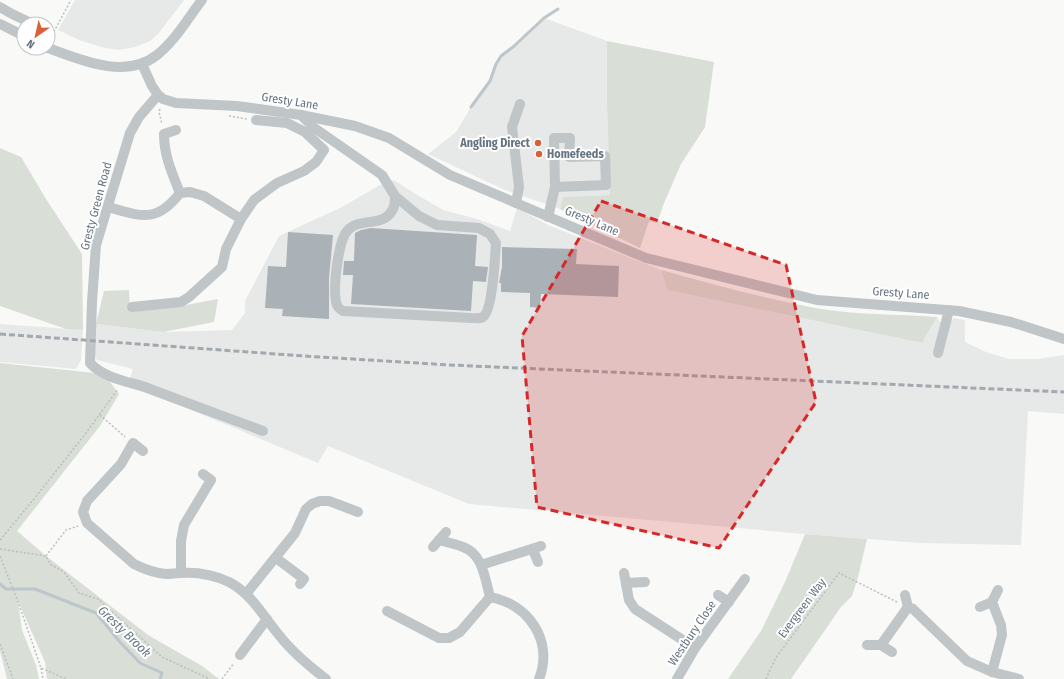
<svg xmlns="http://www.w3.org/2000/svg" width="1064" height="679" viewBox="0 0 1064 679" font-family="'Fira Sans Condensed',sans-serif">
<rect width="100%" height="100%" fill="#f9f9f7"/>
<g fill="#e7e8e8">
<polygon points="75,0 184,0 158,34 150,41 135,47 119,50 101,47 79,40 58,30"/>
<polygon points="544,18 607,41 607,105 610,195 564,197 560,209 505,190 428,154 456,132 471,107 490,81 496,64 501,56 513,47"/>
<polygon points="394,180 409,190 443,210 477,219 510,231 517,208 548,225 661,270 667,290 922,343 937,317 942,324 949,323 954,318 965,320 965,342 986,352 1009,359 1038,359 1064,355 1064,414 1028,411 1021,545 919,543 805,534 469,504 328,446 318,463 165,399 129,388 129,381 133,369 97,360 95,356 96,324 163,332 232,330 245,313 245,301 279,236 342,207 380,185"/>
<polygon points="0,324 83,330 81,360 76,369 0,362"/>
</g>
<g fill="#d9ded6">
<polygon points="607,41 714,62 705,127 681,164 664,203 657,223 649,221 640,248 560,209 563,197 610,195 607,105"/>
<polygon points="0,148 21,157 46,199 82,254 83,330 66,329 0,306"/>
<path d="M661,270C712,284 763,298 815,308C855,315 897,314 937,317L922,343L667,290Z"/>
<polygon points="129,290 130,312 186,305 218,299 214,322 163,332 96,324 104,291"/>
<polygon points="0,363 104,374 119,394 100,426 17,531 46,556 148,635 202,666 219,679 47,679 45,662 18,601 22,630 36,665 39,679 7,679 0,651"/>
<polygon points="805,534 867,539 858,577 852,596 841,607 791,679 728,679 761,631 785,582"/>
</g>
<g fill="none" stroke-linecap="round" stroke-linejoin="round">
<g stroke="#bdc6cb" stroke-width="3">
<polyline points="471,107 490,81 496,64 501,56 513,47 544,18 558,9"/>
<polyline points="0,584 6,589 35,589 96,613 120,642 140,663 162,673 160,679"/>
</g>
</g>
<g fill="#aab2b7">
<polygon points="371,228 477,235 475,266 488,267 486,282 473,281 471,311 351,304 353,275 343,275 344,261 354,261 355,233 361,230"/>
<polygon points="288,232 333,235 329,278 329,319 282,316 283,309 265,308 268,266 286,267"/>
<polygon points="502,247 577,249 576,264 619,266 618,297 541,294 540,308 530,307 530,293 501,292 501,283 499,283 502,267"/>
</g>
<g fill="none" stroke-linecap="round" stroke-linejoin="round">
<g stroke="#bbbec0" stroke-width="1.5" stroke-dasharray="2 2" stroke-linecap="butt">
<polyline points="48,32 52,35"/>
<polyline points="50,39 71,0"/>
<polyline points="160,109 159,112 162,124"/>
<polyline points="229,116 247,119"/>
<polyline points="100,415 125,437"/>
<polyline points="0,540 34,499 86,433 118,389"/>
<polyline points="0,549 46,556 50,564 64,572 79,593 98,599 162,657 210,679"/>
<polyline points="0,556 17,599 41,668 66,679"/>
<polyline points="46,556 66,530 78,526"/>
<polyline points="0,644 13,679"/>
<polyline points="41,668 43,679"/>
<polyline points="222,679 234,663"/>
<polyline points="766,679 775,659 839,573 897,602"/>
</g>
<g stroke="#c0c5c8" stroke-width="10">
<polyline points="0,7 12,14 33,24"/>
<polyline points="0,24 24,36"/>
<path d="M48,48C81,60 125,80 157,55C175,41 188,18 202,0"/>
<polyline points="142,64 152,86 158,95 163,99 176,103 237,106 301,115 355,126 389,138 450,175 646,258 817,300 959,311 1011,322 1064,339"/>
<path d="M158,95L139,117L130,133L96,245L92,302L90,363C104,378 126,381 145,387C184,402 223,416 263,431"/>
<path d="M301,115L313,127L382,175L395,196L419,216L437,225L479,228L490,234L496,243C495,255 493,310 483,317C480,319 475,318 471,318L343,311C340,309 338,308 337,305C332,292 338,239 348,230C360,217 384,228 393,209C395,205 395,200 395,196"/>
<path d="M176,130L164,134C164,156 172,173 180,193"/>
<polyline points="516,203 519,187 512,127 520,104"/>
<path d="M108,207C141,216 156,224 180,193L190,192L204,196L241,219L226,249L222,267L189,297L181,302L132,307"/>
<polyline points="548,217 555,187 554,138 570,138 569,157 605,156 606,185 555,187"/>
<polyline points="241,219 254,200 277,183 304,171 316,162 324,150 305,132 287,123 256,120"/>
<polyline points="938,353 949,310"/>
<path d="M143,451L133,443L121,464L87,501L83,512L87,523L134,564C144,569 154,573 166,574C171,574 176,573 181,573C197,572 214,575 229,582C252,594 263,616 279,635C292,652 309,666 326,679"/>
<path d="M439,540C447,542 455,544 463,547C483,554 485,579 490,597C528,604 554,640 539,679"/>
<polyline points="433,547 446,532"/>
<polyline points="533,550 538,562"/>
<polyline points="276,558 304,579 300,584"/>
<polyline points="481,565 541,546"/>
<polyline points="181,573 181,541 184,525 211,480 203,474"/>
<polyline points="624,573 629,600 635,609 695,648"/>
<polyline points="626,583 645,582"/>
<polyline points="246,594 295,533 306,509 312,504 320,501 329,501 358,512"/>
<polyline points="718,595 729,602"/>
<polyline points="905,595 908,607 913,609 967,661 992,672 1019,679"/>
<polyline points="980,607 992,602"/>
<polyline points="387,611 439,638 449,638 460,632 490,597"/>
<polyline points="867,645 881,645 908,607"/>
<polyline points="881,645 892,652"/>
<polyline points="240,655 267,619"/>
<polyline points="992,672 1002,635 1001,625 992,602 998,590"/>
<polyline points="677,679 695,648 745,579"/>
</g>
<polyline stroke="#a2a9ae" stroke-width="3" stroke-dasharray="6 3" stroke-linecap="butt" points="0,334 304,356 450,365 1064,392"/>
</g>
<path fill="#d62828" fill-opacity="0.2" stroke="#d62828" stroke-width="3" stroke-dasharray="8 5" stroke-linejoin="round" d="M601,201L786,265L816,402L719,548L537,507L522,336Z"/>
<g fill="#d86138" stroke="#fff" stroke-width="1.5">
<circle cx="538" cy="143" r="4"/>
<circle cx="539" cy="154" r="4"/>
</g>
<g text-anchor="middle" stroke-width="4" stroke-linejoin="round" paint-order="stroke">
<g font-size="12" fill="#667480" stroke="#fff">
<text transform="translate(290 101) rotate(9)" y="4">Gresty Lane</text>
<text transform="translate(96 206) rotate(-75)" y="4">Gresty Green Road</text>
<text transform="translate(592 221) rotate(23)" y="4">Gresty Lane</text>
<text transform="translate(901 293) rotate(4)" y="4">Gresty Lane</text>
<text transform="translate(802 608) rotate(-53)" y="4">Evergreen Way</text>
<text transform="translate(692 633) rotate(-56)" y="4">Westbury Close</text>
</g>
<g font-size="12" font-weight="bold" fill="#667480" stroke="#fff" text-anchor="end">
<text x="530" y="147">Angling Direct</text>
<text x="547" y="158" text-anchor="start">Homefeeds</text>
</g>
<g font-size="13" font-style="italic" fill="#667981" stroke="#fff">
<text transform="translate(125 631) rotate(44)" y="5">Gresty Brook</text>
</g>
</g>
<g transform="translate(36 36) rotate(214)"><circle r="19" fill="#ffffff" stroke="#c2c7cc"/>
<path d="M0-3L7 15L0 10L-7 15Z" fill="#d86138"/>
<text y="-6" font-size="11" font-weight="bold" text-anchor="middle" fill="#667480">N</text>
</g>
</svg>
